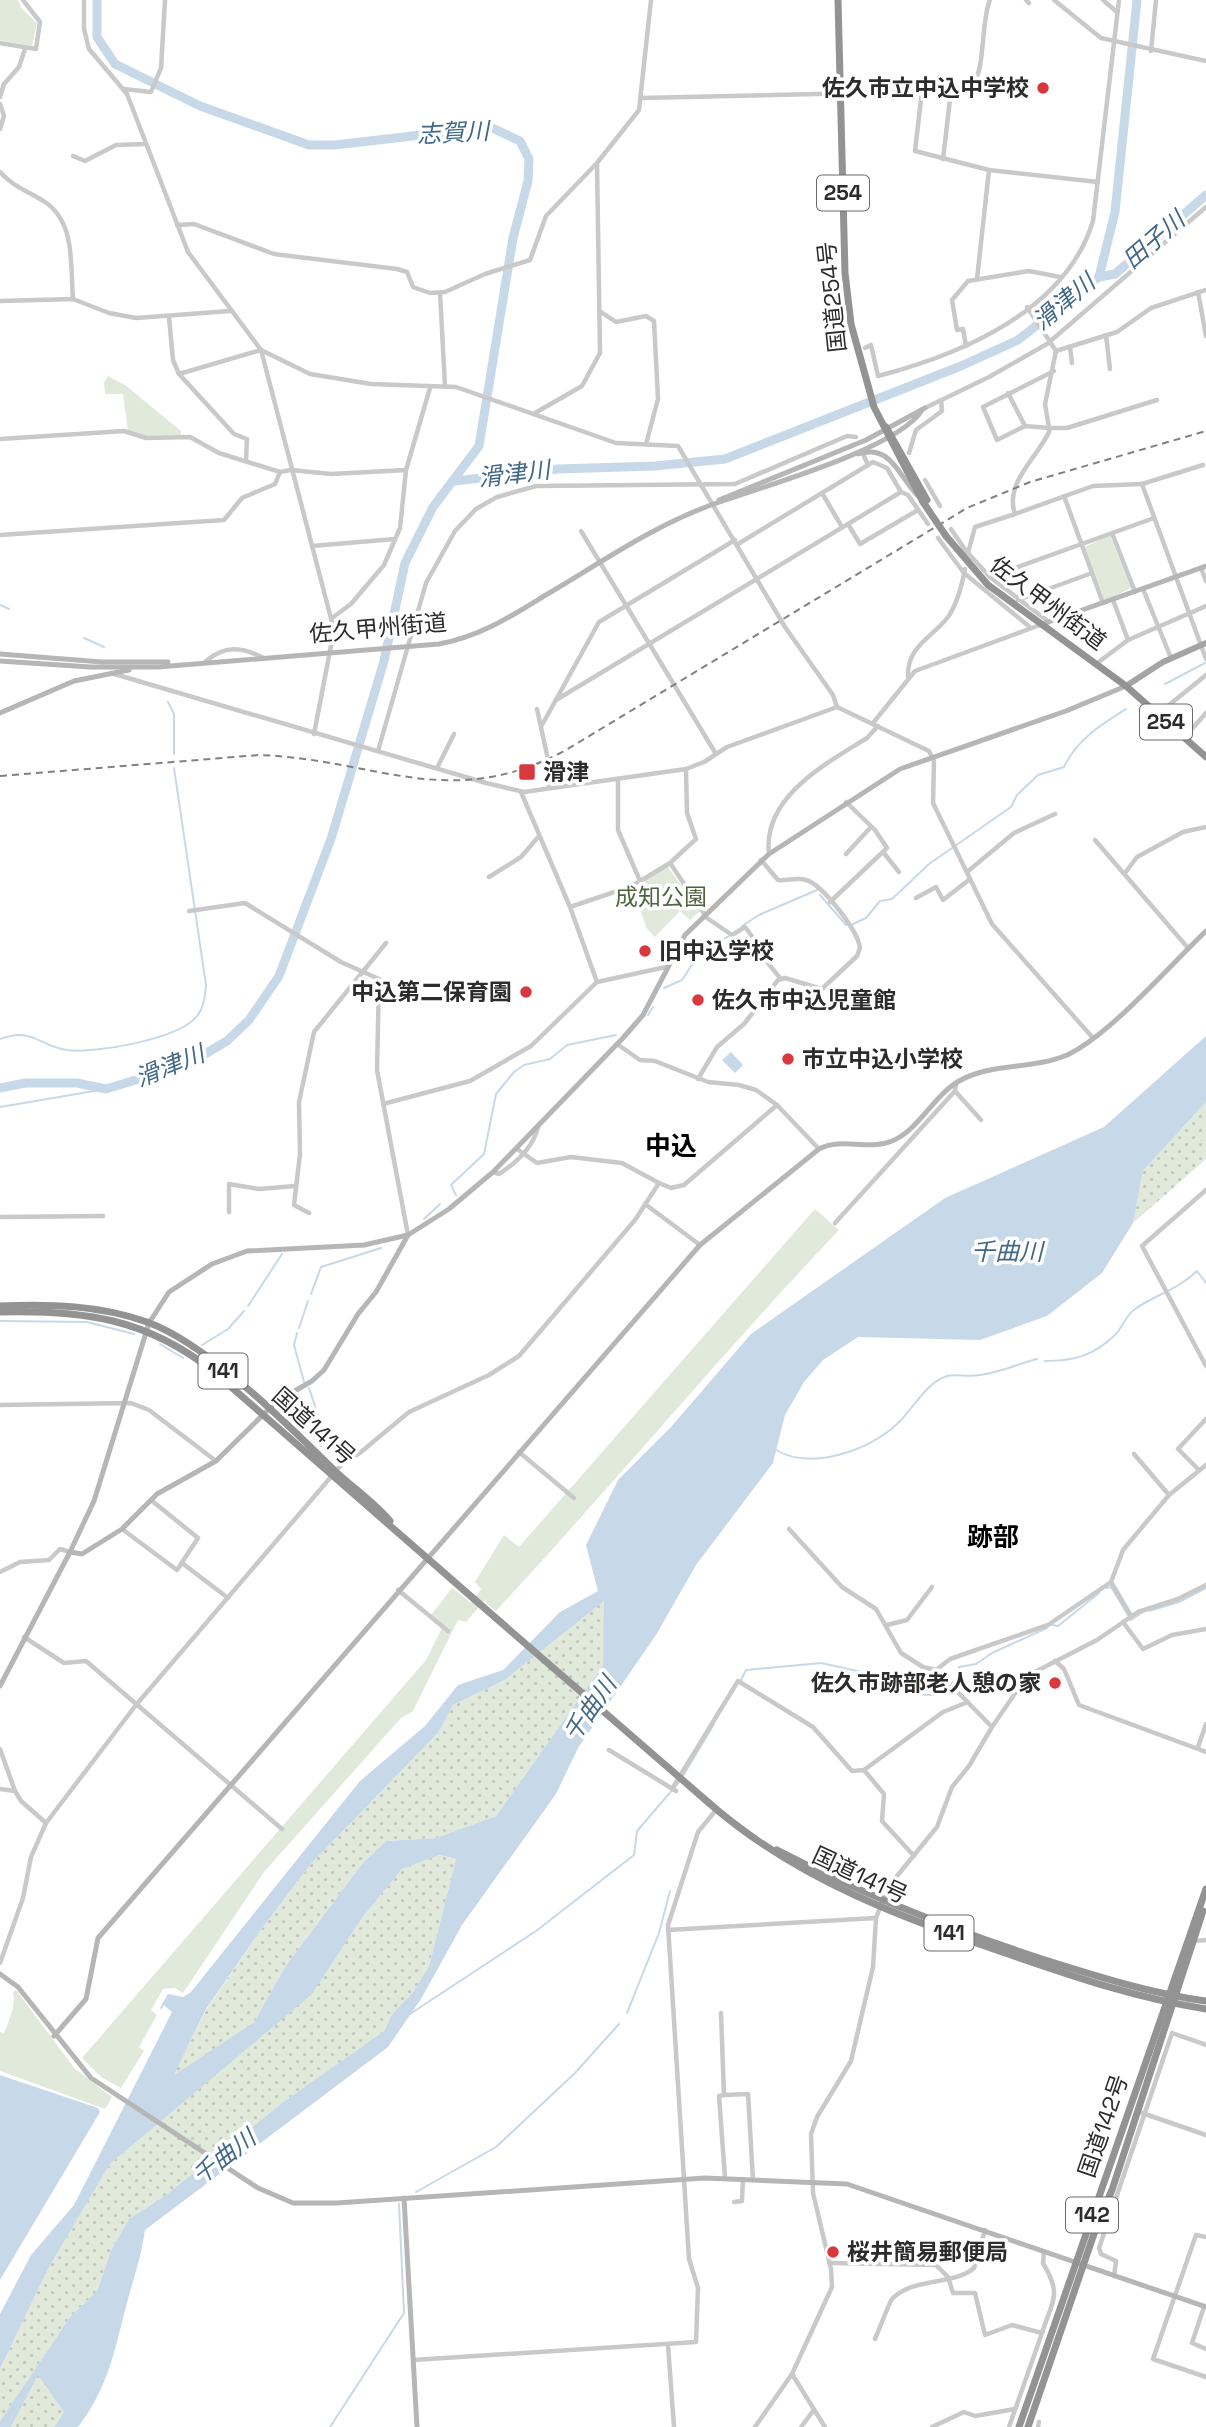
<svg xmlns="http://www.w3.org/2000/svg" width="1206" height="2427" viewBox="0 0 1206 2427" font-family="'Space Grotesk','Noto Sans JP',sans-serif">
<defs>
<pattern id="grass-dots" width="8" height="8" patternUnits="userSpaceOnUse" patternTransform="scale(1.75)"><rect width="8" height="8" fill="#e1e9da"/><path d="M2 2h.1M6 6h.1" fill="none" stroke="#c1c8bb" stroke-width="1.8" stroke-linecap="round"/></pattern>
</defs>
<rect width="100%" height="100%" fill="#fff"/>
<g fill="url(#grass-dots)">
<polygon points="1206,1102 1206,1159 1133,1223 1143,1171"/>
<polygon points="605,1600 603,1665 496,1816 436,1838 386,1841 362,1864 285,1967 254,2022 173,2076 206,2010 263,1927 310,1865 438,1733 453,1705 505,1680"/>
<polygon points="440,1855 456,1859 429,1966 413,1992 392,2014 384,2031 286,2100 163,2197 129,2219 112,2248 97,2291 70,2317 0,2421 0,2369 48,2269 110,2164 310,1995 362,1918 402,1869"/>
<polygon points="38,2374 64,2412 54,2427 11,2427"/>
</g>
<g fill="#e1e9da">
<polygon points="0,0 18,0 22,9 37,23 32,46 0,40"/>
<polygon points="108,376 125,385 181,431 181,435 146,436 128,431 123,394 105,394 104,382"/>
<polygon points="1110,535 1131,588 1107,600 1104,599 1085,547"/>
<polygon points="667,866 700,911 690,920 680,911 655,937 647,929 632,887"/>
<path d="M815,1209L839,1230C721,1354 612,1486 496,1611L484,1601L466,1622L458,1620L413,1711L401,1718L264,1872L183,1993L175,1988L163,1989L151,2010L157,2015L139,2047L144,2051L121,2088L101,2077L82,2058L426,1660L443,1626L431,1615L452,1588L471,1603L481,1589L475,1582L504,1535L519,1547Z"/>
<path d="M16,1990L75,2069L112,2097L105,2109L0,2071V2032L4,2033C9,2021 16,2005 13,1992Z"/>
</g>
<g fill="#c7d9e8" fill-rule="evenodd">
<path d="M1206,1036V1102L1143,1171L1133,1223L1102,1273L1047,1316L980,1340L858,1337L823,1360L804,1382L785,1415L773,1463L696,1565L656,1635L578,1748L556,1794L462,1925L421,1999L388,2047L145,2230C142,2252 136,2271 130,2292C116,2341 111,2385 78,2427H54L64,2412L38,2375L11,2427H0V2421L70,2317L97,2291L112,2248L129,2219L163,2197L286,2100L384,2031L392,2014L413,1992L429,1966L456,1859L440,1855L402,1869L362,1918L311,1995L110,2164L48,2269L0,2369V2314L31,2255L74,2205L172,2012L162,2004L168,1994L183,1997L191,1992L360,1781L425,1726L458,1685L503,1670L560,1612L598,1591L586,1545L618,1480L671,1427L751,1334L945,1198L1104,1127ZM604,1601L603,1665L496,1816L436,1838L386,1841L362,1864L285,1967L254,2022L174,2075L206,2009L263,1927L310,1865L438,1733L453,1705L505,1680Z"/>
<polygon points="731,1052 743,1065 735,1073 722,1060"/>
<polygon points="0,2075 98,2108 100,2112 0,2280"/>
</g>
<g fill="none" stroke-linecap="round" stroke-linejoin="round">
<g stroke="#c7d9e8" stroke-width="2">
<polyline points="0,605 9,609"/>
<polyline points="84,638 104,647"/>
<polyline points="1165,684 1205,663"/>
<polyline points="168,702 174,714 174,754"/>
<polyline points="820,895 846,925"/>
<path d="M853,924L866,918L880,901L892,899L929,864L1011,807L1017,795L1038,775L1064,767C1077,739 1101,725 1126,709"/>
<polyline points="742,926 759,915 817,890"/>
<polyline points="664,988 682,980 699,954 729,936"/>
<polyline points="648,1015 653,1007"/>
<path d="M0,1039C33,1027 39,1046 67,1050C94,1054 180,1039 197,1016C204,1008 205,996 206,985L174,768"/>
<polyline points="0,1107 106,1089"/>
<polyline points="456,1195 451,1185 484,1154 496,1094 514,1072 524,1065 550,1059 567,1045 616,1035"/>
<polyline points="424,1219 440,1204"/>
<polyline points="311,1294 321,1267 381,1248"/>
<polyline points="248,1306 282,1254"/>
<polyline points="0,1321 87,1322 134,1334"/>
<polyline points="299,1328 308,1301"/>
<polyline points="297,1333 294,1345 304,1382"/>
<polyline points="160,1344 183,1358"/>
<polyline points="202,1345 228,1329 244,1311"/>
<path d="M1045,1361C1074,1361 1093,1356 1115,1335C1123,1327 1126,1315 1135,1309C1155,1295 1179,1289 1197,1271L1206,1283"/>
<polyline points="309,1388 321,1424 321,1446"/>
<path d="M776,1450C812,1471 868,1450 896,1425C912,1411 925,1383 947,1376C957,1374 969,1377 980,1375C998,1373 1018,1364 1037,1359"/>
<polyline points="1106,1588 1111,1587 1131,1620 1143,1612"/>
<polyline points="1149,1611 1179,1602 1206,1588"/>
<polyline points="1052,1625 1058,1626 1099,1593"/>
<polyline points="741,1680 746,1670 821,1663 885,1677 909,1694 934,1695 956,1680 959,1667 976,1664 992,1653 1047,1628"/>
<polyline points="683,1776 714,1724"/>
<polyline points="161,2008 163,2005"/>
<polyline points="627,2013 659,1933 670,1891"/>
<polyline points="410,2014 536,1931 634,1855 637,1831 680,1781"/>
<polyline points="416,2192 496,2147 575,2073 619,2024"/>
<polyline points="330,2427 404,2313 399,2204"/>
</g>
<g stroke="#c7d9e8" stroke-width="9">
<polyline points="1099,277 1115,274 1206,195"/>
<polyline points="455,481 557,469 655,466 725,459 961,366 1018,340 1099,277 1115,212 1137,0"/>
<polyline points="0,1088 25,1083 77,1083 106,1089 188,1064 227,1041 249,1020 279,976 331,839 384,661 405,563 433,507 479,446 513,238 528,181 529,159 520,141 490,127 335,145 309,145 200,106 115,64 97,37 97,0"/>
</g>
<g stroke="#c9c9c9" stroke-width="4.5">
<polyline points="84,0 84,29 89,49 127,94 188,252 261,350 334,630 314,734"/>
<polyline points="1026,0 1029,3"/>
<polyline points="1054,0 1101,38 1206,61"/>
<polyline points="1103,0 1117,12"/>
<polyline points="0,43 36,49 40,22 23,0"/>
<polyline points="1151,51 1156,0"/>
<polyline points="124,89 151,92 161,68 165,0"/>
<polyline points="922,91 915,151 989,170 1098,182"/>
<polyline points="0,97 4,84 19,67 25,49"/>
<polyline points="642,98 951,91"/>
<polyline points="0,104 4,116 0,129"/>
<polyline points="73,156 85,161 116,145 146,144"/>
<path d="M943,159L951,91C957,89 967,88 973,83C985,73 981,19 990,0"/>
<path d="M0,172C16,189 27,190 45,202C76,223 70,265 73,298"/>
<polyline points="177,225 194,224 274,254 397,269 407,272 413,287 430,293 445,292 485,274 530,260 546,216 597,163 639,110 651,0"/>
<polyline points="977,279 989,170"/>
<polyline points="1198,292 1206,336"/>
<polyline points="440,293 445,386"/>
<polyline points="0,301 73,299 109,313 136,318 230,311"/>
<polyline points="1027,307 1056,351 1045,404 1049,428 1067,428 1157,400"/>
<polyline points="601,312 616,322 646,316 654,321 658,399 646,444"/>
<polyline points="169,317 173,360 179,374 234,434 247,439 246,460"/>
<polyline points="1106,335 1110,369"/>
<polyline points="966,346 963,329 957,330 952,300 968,281 1029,271 1060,277"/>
<polyline points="1070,347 1072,363"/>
<path d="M865,348L871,345L878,376C963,354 1066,310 1093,221L1119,0"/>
<polyline points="1056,351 1117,332 1151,308 1206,290"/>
<path d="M1054,371L983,407L997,440L1025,426L1049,428V432C1037,458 1004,483 1015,514L975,527L968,553L990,577L1154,518"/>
<polyline points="179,374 261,350 310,374 371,384 456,387 616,443 678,446 785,627 833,695 837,707 929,751 934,761 933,803 992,924 1093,1038"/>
<polyline points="1008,393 1025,426"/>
<polyline points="925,408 989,377 1047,344 1206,207"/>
<polyline points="535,413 582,386 600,353 597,164"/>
<polyline points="0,439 124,431 146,438 190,437 219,453 280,472 291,470 331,474 406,470"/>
<polyline points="909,453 916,430 942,411 941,400"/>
<polyline points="864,456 868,465"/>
<polyline points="1203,465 1142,484 1206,659"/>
<polyline points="925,480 940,506"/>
<polyline points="822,493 842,527"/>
<polyline points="1064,496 1103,603"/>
<polyline points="1015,514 1093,486 1142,484"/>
<polyline points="848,524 860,544 918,510"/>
<polyline points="951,529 968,554"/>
<polyline points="581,531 716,754"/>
<polyline points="1112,533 1135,592"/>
<polyline points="0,535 224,520 242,498 275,484 280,472"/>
<polyline points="938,538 964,573 1031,628"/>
<polyline points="738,544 873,462 887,468 901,492 908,495 928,524"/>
<polyline points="312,546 395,539"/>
<polyline points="1201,568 1206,581"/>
<polyline points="990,577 1049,622"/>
<polyline points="1143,589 1171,658"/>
<polyline points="1018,600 1092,573"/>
<polyline points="1113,600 1128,640"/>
<polyline points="332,618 351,604 384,565 400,528 406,470 430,388"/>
<path d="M206,661C225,645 241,647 262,657"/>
<polyline points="1096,664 1128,640 1206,606"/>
<polyline points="111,673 486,783 524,792 686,769 704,762 727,747 837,707"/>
<path d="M908,676C907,646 933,637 948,617C957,604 962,585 965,569"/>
<polyline points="556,700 901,492"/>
<polyline points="537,709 547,755 549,788"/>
<polyline points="1158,714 1206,675"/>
<polyline points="873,723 915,671 1040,625"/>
<polyline points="542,725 599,622 735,540"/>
<polyline points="1184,738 1206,713"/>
<polyline points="378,751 426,583 455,531 476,509 497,497 536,486 735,484 847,436 856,437"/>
<polyline points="437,768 454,734"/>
<polyline points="618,779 618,830 640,881"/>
<polyline points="521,792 570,907 597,982"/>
<polyline points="1095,840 1188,948"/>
<polyline points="883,852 899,872"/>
<path d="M769,854C762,797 827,763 867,738L878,726"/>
<polyline points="846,854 871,827"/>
<polyline points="670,863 707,918 732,935 745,927 757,943 759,952 780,978"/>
<polyline points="967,872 1014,833 1055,814"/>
<polyline points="1125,873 1137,857 1183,832 1206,827"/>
<polyline points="489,877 521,857 539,836"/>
<polyline points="916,898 936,887 943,900 970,879"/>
<polyline points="830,902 887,848 875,830 846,802"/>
<polyline points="570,907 632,886 670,863 696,839 687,813 686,769"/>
<polyline points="189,911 245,903 341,962 379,979 377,1070 408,1235"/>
<polyline points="617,1044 640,1060 655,1061 708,1082 739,1085 756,1090 777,1105 819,1149"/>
<path d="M698,1079L717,1047L744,1024L778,980L785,978L822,989L857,956L860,948C858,931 823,885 806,880C797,877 787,881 778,880L761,860"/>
<polyline points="955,1091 981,1120"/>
<polyline points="383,1104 470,1081 531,1046 597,982 666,967"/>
<polyline points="517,1149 537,1163 571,1157 622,1163 659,1183"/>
<path d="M493,1172L499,1174C516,1163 533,1148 538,1127"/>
<polyline points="1206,1190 1142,1246 1206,1366"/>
<polyline points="645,1204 700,1245"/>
<polyline points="229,1212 229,1184 259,1189 295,1186"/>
<polyline points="309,1213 294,1205 300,1154 299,1102 314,1032 386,943"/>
<polyline points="0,1217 103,1216"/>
<polyline points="835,1223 955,1091 956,1084"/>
<polyline points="0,1405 131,1403 149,1410 216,1461"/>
<polyline points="519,1452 574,1498"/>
<polyline points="1134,1454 1169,1495"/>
<polyline points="1199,1470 1178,1449 1206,1419"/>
<polyline points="122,1529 177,1570 198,1538 151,1500"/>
<polyline points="789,1529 842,1587 876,1609 901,1653 923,1667 936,1670 992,1727"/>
<polyline points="182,1563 228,1598"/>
<polyline points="0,1572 20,1562 49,1560 60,1549 70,1552"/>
<polyline points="1111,1582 1131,1616"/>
<polyline points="398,1590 448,1631"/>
<polyline points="1123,1622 1143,1649 1172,1635 1206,1629"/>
<polyline points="887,1625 907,1620 932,1587"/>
<polyline points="24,1637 64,1663 86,1661 282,1829"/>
<polyline points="1055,1661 1064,1669 1079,1705 1206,1752"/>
<polyline points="936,1670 950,1659 1048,1625 1111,1582 1123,1550 1169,1495 1206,1465"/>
<polyline points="1198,1747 1206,1724"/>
<polyline points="0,1749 15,1791"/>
<polyline points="609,1750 676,1791"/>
<polyline points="864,1770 884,1794 882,1821 914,1856"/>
<polyline points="0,1789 15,1791 21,1801 46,1823"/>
<polyline points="672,1789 738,1681 813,1727 852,1771 864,1770 943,1712 968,1702"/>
<polyline points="668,1930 876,1918"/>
<polyline points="1193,1941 1206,1940"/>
<polyline points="0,1963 23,1898 31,1857 46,1823 136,1705 342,1464 361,1452 409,1412 489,1375 519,1356 635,1220 659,1183 671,1188 684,1185 777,1105"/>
<polyline points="721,2013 724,2095 719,2096 725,2178"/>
<polyline points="724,2095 748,2094 753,2180"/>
<polyline points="1142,2113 1206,2135"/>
<polyline points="734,2202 742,2201 743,2179"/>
<polyline points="1206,2237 1196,2235 1153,2359 1206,2377"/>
<path d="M829,2263L936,2265L948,2277L953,2293H975L985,2335L1012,2325L1042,2333C1053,2299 1062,2295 1043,2263L1044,2252"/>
<polyline points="1114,2276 1116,2261 1101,2254 1099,2248 1172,2033 1206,2045"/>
<polyline points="1204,2307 1192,2343 1206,2349"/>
<path d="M875,2339C878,2332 890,2301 892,2299C913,2277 953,2286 974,2268L985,2230"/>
<polyline points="668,2345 674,2427"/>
<polyline points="413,2360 696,2342 698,2288 689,2259 668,1925 698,1832 716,1810"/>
<polyline points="792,2374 825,2427"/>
<polyline points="755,2427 792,2374 832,2287 831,2269 813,2193 811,2134 817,2117 851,2061 873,1967 876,1918 888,1887 937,1827 952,1787 969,1766 992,1727 1027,1676 1097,1640 1138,1612 1178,1599 1206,1585"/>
<polyline points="801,2427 813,2411"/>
<polyline points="932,2427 964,2412 975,2416 1015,2409"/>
<polyline points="1009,2427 1042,2333"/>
<polyline points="1038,2427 1039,2422"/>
</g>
<g stroke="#b6b6b6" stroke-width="5">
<path d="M858,454C891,443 899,477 918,496"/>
<polyline points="719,500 866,440 925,408"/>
<polyline points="1040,625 1206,566"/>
<polyline points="0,654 102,662 168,662"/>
<path d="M0,661L90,667H158L439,644C479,637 510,617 544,596C599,564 651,527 711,505C757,488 899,449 922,410"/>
<polyline points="0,713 74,681 129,670"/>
<polyline points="70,1552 94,1501 149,1323 169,1292 212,1264 247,1251 364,1245 408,1235"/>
<polyline points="0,1686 70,1552 82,1554 122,1529 157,1494 216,1461 277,1401 312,1381 324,1370 358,1314 376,1292 408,1235 449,1209 493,1172 623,1038 643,1015 685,935 769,854 900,769 1066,711 1126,686"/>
<polyline points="0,1974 18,1987 91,2078 258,2188 293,2203 337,2203 705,2178 847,2184 1206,2307"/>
<path d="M54,2036L86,1999L98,1938L700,1245L819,1149C842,1137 868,1151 892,1141C919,1130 933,1096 959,1081C993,1062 1032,1070 1067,1055C1110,1035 1169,966 1206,931"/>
<polyline points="404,2198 417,2427"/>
</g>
<polyline stroke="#a4a4a4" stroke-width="6" points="1126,686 1163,662 1206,643"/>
<g stroke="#939393" stroke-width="7">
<polyline points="838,0 845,273 851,324 874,407 923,502"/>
<polyline points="886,427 927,500"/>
<polyline points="946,536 988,585 1126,686 1206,757"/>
<path d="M0,1306C51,1304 99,1305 147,1322C208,1344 288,1425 335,1471C353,1488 374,1502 390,1521"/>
<path d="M0,1312C83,1310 147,1318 214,1372L474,1599"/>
<path d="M709,1803C797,1880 903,1918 1011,1955C1078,1978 1136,1998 1206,2009"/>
<path d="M777,1850C862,1894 950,1929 1042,1959C1096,1976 1149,1993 1206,2001"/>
<polyline points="1019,2427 1206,1889"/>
<polyline points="1028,2427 1098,2222 1112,2190 1203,1911"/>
</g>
<path stroke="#818181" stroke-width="2" stroke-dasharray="7 5" stroke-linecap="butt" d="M0,776L259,755C377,759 449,813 566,750L967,508L1030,482L1206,431"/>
<g stroke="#939393" stroke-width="7">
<polyline points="923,502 946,536"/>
<polyline points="474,1599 709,1803"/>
</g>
</g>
<g fill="#d7393e" stroke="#fff" stroke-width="2.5">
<circle cx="1043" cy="88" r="7"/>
<rect x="518" y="763" width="18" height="18" rx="3.5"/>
<circle cx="645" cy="951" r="7"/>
<circle cx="526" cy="992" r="7"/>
<circle cx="698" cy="1000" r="7"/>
<circle cx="788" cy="1059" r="7"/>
<circle cx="1055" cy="1683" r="7"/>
<circle cx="833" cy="2252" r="7"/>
</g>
<g text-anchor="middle" stroke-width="7" stroke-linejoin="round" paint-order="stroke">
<g fill="#fff" stroke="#6b6b6b" stroke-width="2">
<rect x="817" y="175.5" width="52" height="35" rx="5"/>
<rect x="1140" y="704.5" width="52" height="35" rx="5"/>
<rect x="198.5" y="1353.5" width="49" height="35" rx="5"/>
<rect x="924.5" y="1915.5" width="49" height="35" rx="5"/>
<rect x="1066" y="2197.5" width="52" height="35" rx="5"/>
</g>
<g font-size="21" font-weight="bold" fill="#2c2c2c">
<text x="843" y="200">254</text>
<text x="1166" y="729">254</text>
<text x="223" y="1378">141</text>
<text x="949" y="1940">141</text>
<text x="1092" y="2222">142</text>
</g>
<g font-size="23" font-weight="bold" fill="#2c2c2c" stroke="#fff" text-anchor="start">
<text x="1029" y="96" text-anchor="end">佐久市立中込中学校</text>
<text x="543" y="780">滑津</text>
<text x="659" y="959">旧中込学校</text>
<text x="512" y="1000" text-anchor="end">中込第二保育園</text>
<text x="712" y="1008">佐久市中込児童館</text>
<text x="802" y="1067">市立中込小学校</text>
<text x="1041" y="1691" text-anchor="end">佐久市跡部老人憩の家</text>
<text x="847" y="2260">桜井簡易郵便局</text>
</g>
<g font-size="23" fill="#2c2c2c" stroke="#fff">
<text transform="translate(832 297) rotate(-96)" y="8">国道254号</text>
<text transform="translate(1048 603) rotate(37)" y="8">佐久甲州街道</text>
<text transform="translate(378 628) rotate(-5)" y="8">佐久甲州街道</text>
<text transform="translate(314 1426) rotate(42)" y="8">国道141号</text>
<text transform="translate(860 1875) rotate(25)" y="8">国道141号</text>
<text transform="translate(1103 2126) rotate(-71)" y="8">国道142号</text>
</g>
<g font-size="23" fill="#4d643d" stroke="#fff">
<text x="661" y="905">成知公園</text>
</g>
<g font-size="24" font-style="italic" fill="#416987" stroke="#fff">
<text transform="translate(453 133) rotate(-3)" y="8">志賀川</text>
<text transform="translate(1154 240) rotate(-41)" y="8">田子川</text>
<text transform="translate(1064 302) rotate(-40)" y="8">滑津川</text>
<text transform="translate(514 474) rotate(-7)" y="8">滑津川</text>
<text transform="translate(170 1066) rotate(-22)" y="8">滑津川</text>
<text x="1007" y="1260">千曲川</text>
<text transform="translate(590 1709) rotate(-55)" y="8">千曲川</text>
<text transform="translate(224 2157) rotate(-38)" y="8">千曲川</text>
</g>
<g font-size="26" font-weight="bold" fill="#000" stroke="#fff">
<text x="671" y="1155">中込</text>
<text x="993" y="1546">跡部</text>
</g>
</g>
</svg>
